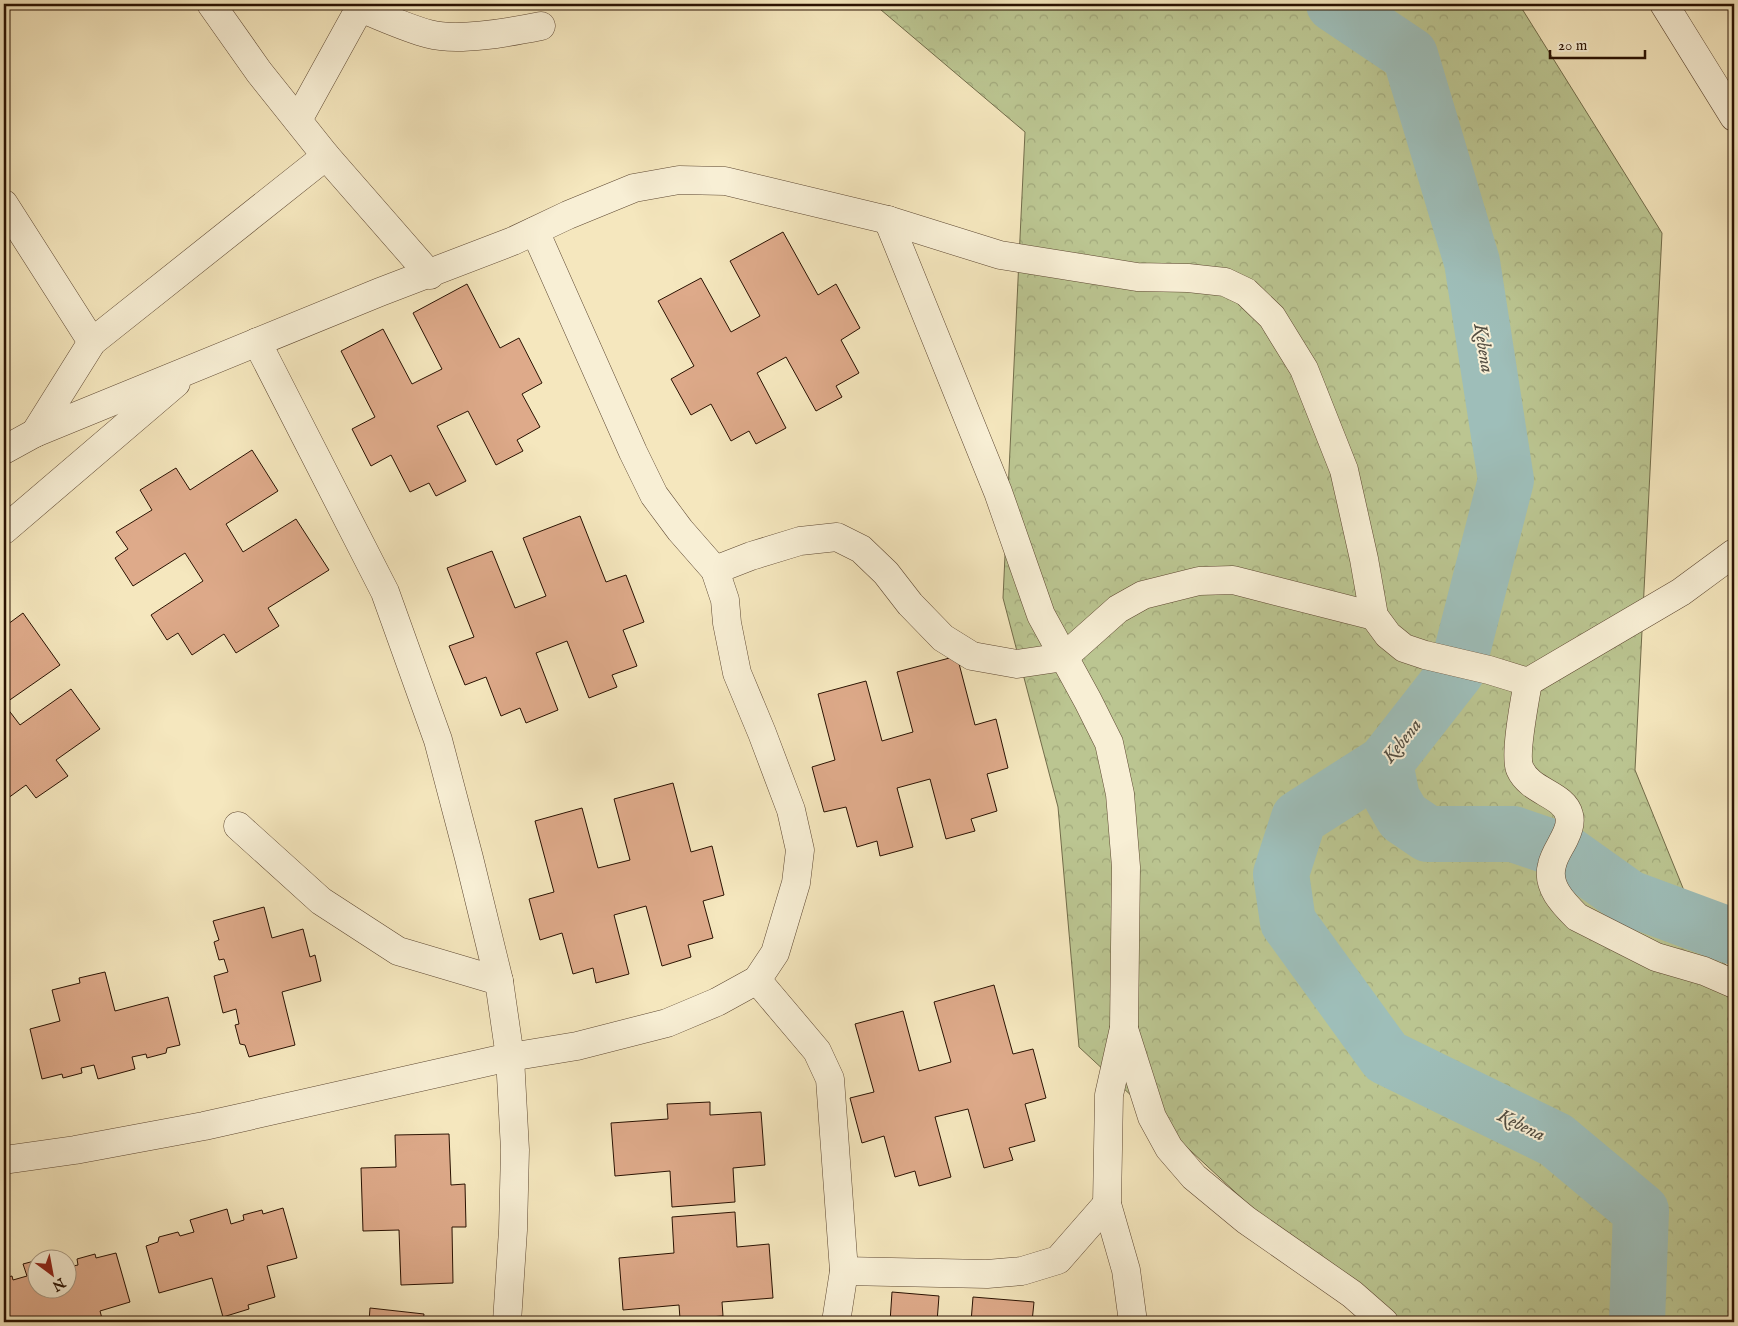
<svg xmlns="http://www.w3.org/2000/svg" width="1738" height="1326" viewBox="0 0 1738 1326" font-family="'IM FELL English',serif">
<defs>
<pattern id="forest-crowns" width="20" height="18" patternUnits="userSpaceOnUse" patternTransform="scale(1.25)"><rect width="20" height="18" fill="#bbc591"/><path d="M2 6a3 3 0 1 1 6 0M12 15a3 3 0 1 1 6 0" fill="none" stroke="#a1a87b"/></pattern>
</defs>
<rect width="100%" height="100%" fill="#f5e7be"/>
<filter id="stains"><feTurbulence type="fractalNoise" baseFrequency=".004" numOctaves="4"/><feColorMatrix values="0 0 0 0 .2 0 0 0 0 .09 0 0 0 0 .02 0 0 0 .5 -.17"/></filter>
<radialGradient id="worn" r=".72"><stop offset=".6" stop-color="#630" stop-opacity="0"/><stop offset="1" stop-color="#630" stop-opacity=".3"/></radialGradient>
<polygon fill="url(#forest-crowns)" stroke="#726c4a" points="874,4 1519,4 1662,233 1635,770 1709,952 1734,971 1734,1322 1375,1322 1079,1047 1058,807 1003,598 1025,132"/>
<g fill="none" stroke-linecap="round" stroke-linejoin="round">
<g stroke="#9ebeb9" stroke-width="56">
<polyline points="1334,4 1410,55 1472,262 1506,480 1457,671 1385,763 1299,818 1281,874 1288,922 1386,1057 1556,1140 1641,1211 1637,1322"/>
<polyline points="1385,763 1392,798 1403,817 1428,834 1513,834 1563,851 1629,898 1734,937"/>
</g>
</g>
<g fill="#deaa8a" stroke="#2a1202">
<polygon points="783,232 818,295 836,284 860,328 841,340 859,373 836,386 842,397 816,411 786,357 757,373 786,428 756,444 749,431 731,441 711,404 691,415 671,379 694,366 658,301 701,278 731,332 760,316 730,261"/>
<polygon points="467,284 500,348 519,338 542,383 522,394 540,427 517,440 523,451 496,465 468,411 437,426 466,481 436,496 429,483 410,492 391,455 371,466 352,429 375,417 341,351 383,329 412,384 442,369 413,313"/>
<polygon points="252,450 278,491 226,524 243,552 296,519 329,570 268,608 279,626 236,653 224,634 192,655 178,633 167,640 151,615 203,581 185,553 133,586 115,558 128,549 116,532 152,510 140,490 176,468 190,490"/>
<polygon points="580,516 606,582 626,575 644,622 623,630 637,666 612,675 617,687 589,698 567,641 536,653 558,710 526,723 520,708 501,716 486,677 465,685 449,646 474,637 447,568 492,551 515,608 546,596 523,538"/>
<polygon points="23,613 60,665 4,704 20,725 71,689 100,729 56,760 68,776 36,798 26,785 4,801 4,627"/>
<polygon points="957,656 975,725 996,719 1008,768 987,774 997,811 971,819 975,831 946,839 930,779 897,788 913,847 880,856 877,841 857,847 846,807 824,812 812,767 835,760 818,694 866,681 882,741 913,732 897,672"/>
<polygon points="673,783 691,852 712,846 724,895 703,901 713,938 688,945 691,957 662,966 646,906 614,915 629,974 596,983 593,968 573,974 562,933 540,940 529,899 554,892 535,821 582,808 598,868 630,860 614,799"/>
<polygon points="264,907 272,938 303,929 310,957 315,955 321,981 282,992 295,1045 249,1057 245,1045 240,1044 235,1025 239,1024 236,1009 223,1013 214,976 228,972 224,959 219,960 214,942 219,940 213,921"/>
<polygon points="105,972 115,1011 168,997 180,1045 167,1048 166,1053 147,1058 146,1054 132,1057 135,1069 98,1079 94,1065 81,1068 82,1073 63,1078 62,1074 42,1079 30,1029 60,1021 52,990 80,983 79,978"/>
<polygon points="994,985 1013,1054 1033,1049 1046,1098 1025,1104 1035,1141 1009,1148 1013,1160 984,1168 968,1109 935,1117 951,1177 919,1186 915,1171 895,1177 884,1136 862,1143 850,1098 874,1092 855,1024 903,1011 919,1071 951,1062 934,1002"/>
<polygon points="710,1102 710,1115 761,1112 765,1165 733,1168 735,1202 672,1207 670,1171 615,1176 611,1123 668,1119 667,1104"/>
<polygon points="449,1134 451,1185 465,1184 466,1227 452,1227 453,1283 401,1285 399,1230 363,1231 361,1168 396,1167 395,1135"/>
<polygon points="283,1208 297,1258 267,1266 275,1297 248,1305 249,1309 223,1317 212,1278 159,1293 146,1246 158,1242 159,1237 178,1232 180,1236 194,1232 190,1220 227,1209 231,1224 244,1220 243,1215 262,1210 263,1214"/>
<polygon points="735,1212 737,1247 769,1244 773,1298 722,1302 723,1316 680,1319 679,1305 623,1310 619,1258 674,1253 672,1217"/>
<polygon points="116,1253 130,1302 100,1311 103,1322 4,1322 4,1278 12,1276 13,1280 27,1276 23,1264 38,1260 38,1288 68,1288 68,1267 78,1265 77,1259 95,1254 96,1258"/>
<polygon points="60,1254 62,1258 44,1258"/>
<polygon points="892,1292 939,1296 937,1322 890,1322"/>
<polygon points="973,1297 1034,1302 1032,1322 971,1322"/>
<polygon points="370,1308 424,1314 423,1322 369,1322"/>
</g>
<g fill="none" stroke-linecap="round" stroke-linejoin="round">
<g stroke="#5d4731" stroke-width="29">
<g id="street">
<polyline points="211,4 259,72 326,156 430,275"/>
<polyline points="1664,4 1734,117"/>
<path d="M360,8C383,17 406,28 429,34C458,42 511,32 541,26"/>
<polyline points="298,120 362,4"/>
<polyline points="4,204 92,342"/>
<polyline points="888,220 998,492 1041,615 1088,701 1109,743 1120,794 1126,867 1124,1028 1109,1095 1107,1204 1126,1270 1133,1322"/>
<polyline points="257,342 385,592 438,740 469,858 499,981 510,1057 515,1150 513,1230 507,1322"/>
<polyline points="35,433 92,342 326,156"/>
<polyline points="4,450 35,433 380,292 513,241 568,215 634,188 679,180 725,181 888,220 1000,255 1137,277 1188,278 1225,282 1246,292 1272,317 1304,369 1344,470 1364,559 1374,616 1388,635 1404,648 1425,655 1489,670 1528,682 1681,592 1734,553"/>
<polyline points="4,530 176,383"/>
<polyline points="715,570 751,556 800,541 837,537 861,549 886,573 910,604 943,638 972,656 1017,664 1064,657 1118,609 1143,595 1199,581 1233,580 1374,616"/>
<path d="M1528,682C1525,699 1514,756 1520,769C1530,792 1564,794 1569,815C1571,822 1568,831 1565,837C1561,846 1554,855 1552,865C1546,886 1563,903 1577,917L1656,957L1704,971L1734,984"/>
<polyline points="238,826 321,901 398,951 499,981"/>
<polyline points="757,980 817,1051 830,1079 844,1271 836,1322"/>
<polyline points="1124,1029 1152,1117 1169,1148 1194,1177 1246,1220 1352,1294 1384,1322"/>
<polyline points="4,1160 75,1150 204,1126 510,1057 577,1046 667,1023 717,1002 757,980 775,953 796,883 800,850 791,810 762,733 737,673 727,623 725,600 715,570 680,530 654,495 633,452 535,231"/>
<polyline points="844,1271 987,1274 1022,1271 1058,1260 1107,1204"/>
</g>
</g>
<use href="#street" stroke="#f8efd5" stroke-width="28"/>
</g>
<g text-anchor="middle" stroke-width="4" stroke-linejoin="round" paint-order="stroke">
<g font-size="19" font-style="italic" fill="#534e42" stroke="#f8efd5">
<text transform="translate(1485 348) rotate(81)" y="7">Kebena</text>
<text transform="translate(1401 740) rotate(-51)" y="7">Kebena</text>
<text transform="translate(1522 1124) rotate(26)" y="7">Kebena</text>
</g>
</g>
<rect width="1738" height="1326" fill="none" stroke="#f5e7be" stroke-width="20"/>
<rect x="5" y="5" width="1728" height="1316" fill="none" stroke="#2a1202" stroke-width="2.5"/>
<rect x="10" y="10" width="1718" height="1306" fill="none" stroke="#2a1202"/>
<g transform="translate(52 1274) rotate(148)"><circle r="24" fill="#f8efd5" stroke="#a69781"/>
<path d="M0-4L9 19L0 12L-9 19Z" fill="#8f2418"/>
<text y="-8" font-size="14" font-weight="bold" text-anchor="middle" fill="#2a1202">N</text>
</g>
<path d="M1550 50v8h95v-8" fill="none" stroke="#2a1202" stroke-width="2.5"/>
<text x="1558" y="50" font-size="15" fill="#2a1202" stroke="#f8efd5" stroke-width="4" paint-order="stroke">20 m</text>
<rect width="100%" height="100%" filter="url(#stains)"/>
<rect width="100%" height="100%" fill="url(#worn)"/>
</svg>
